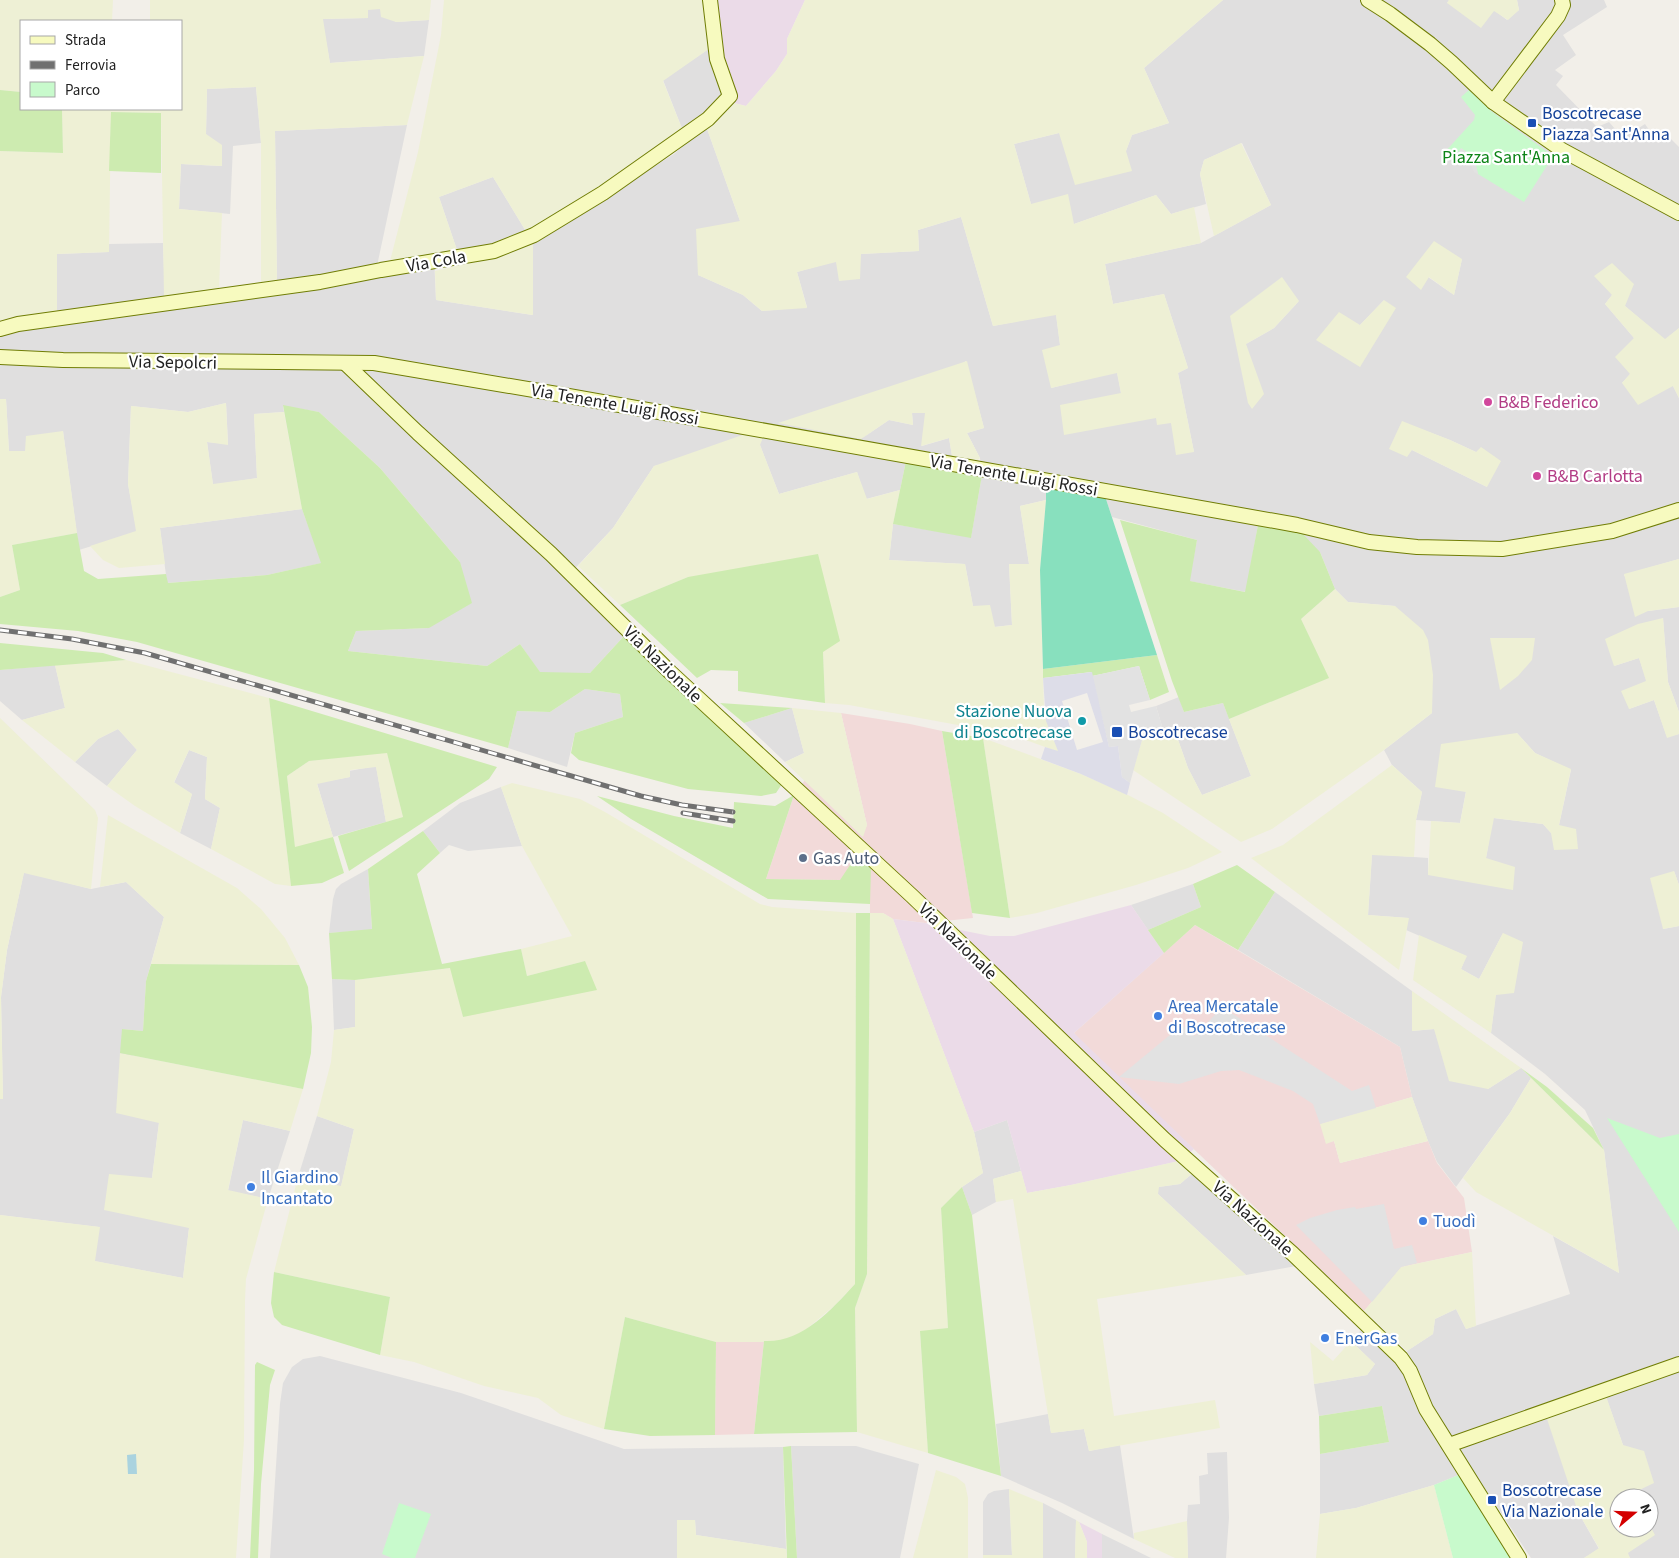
<svg xmlns="http://www.w3.org/2000/svg" width="1679" height="1558" viewBox="0 0 1679 1558" font-family="'Source Sans 3',sans-serif">
<rect width="100%" height="100%" fill="#f2efe9"/>
<g fill="#e0dfdf" fill-rule="evenodd">
<path d="M1223,0H1449L1447,3L1494,10L1507,20L1519,10L1517,0H1604L1607,7L1563,35L1576,55L1555,70L1563,76L1556,85L1597,127L1609,122L1623,138L1645,124L1658,143L1668,136L1679,147V328L1665,340L1612,295L1605,304L1634,338L1630,374L1622,383L1673,386L1679,398V559L1624,575L1648,611L1679,607V712L1668,682L1663,618L1614,666L1639,658L1647,681L1629,709L1654,700L1667,737L1679,734V885L1674,871L1663,929L1679,926V1558H1630L1627,1553L1654,1535L1649,1524V1498H1635L1633,1494L1623,1445L1606,1397L1578,1512L1599,1549L1584,1558H1531L1450,1436L1428,1399L1407,1351L1433,1334L1435,1319L1456,1309L1466,1329L1570,1294L1553,1236L1619,1273L1604,1150L1585,1110L1545,1074L1491,1033L1503,933L1479,979L1461,969L1466,956L1406,930L1408,918L1368,915L1372,854L1428,858V875L1486,858L1493,818L1543,824L1551,833L1559,825L1571,770L1535,753L1517,733L1466,791L1460,823L1416,820L1422,792L1392,765L1384,750L1432,713L1395,606L1348,602L1335,589L1320,552L1258,525L1246,592L1189,581L1197,540L1112,517L1105,496L1046,486V500L1020,506L1029,564H1009L1012,625L994,627L973,606L965,564L889,560L893,524L971,537L982,475L980,458L967,433L984,428L966,361L861,439L889,420L913,425L912,413H926L922,446L949,438L952,456L951,469L906,461L900,490L866,499L857,472L779,494L760,445L654,466L613,528L565,579L625,635L590,673H540L520,644L487,666L348,651L356,631L429,628L460,562L380,468L319,412L283,406L284,412L254,414L257,478L213,485L207,442L228,444L226,403L188,412L131,406L128,484L137,532L79,550L63,431L25,451L9,452L6,399H0V322L57,254L109,252V244L163,243L165,297L277,281L275,131L407,125L377,266L434,257L436,300L532,315L533,243L674,154L706,126L740,221L698,275L743,295L762,311L807,307L797,272L861,254L919,251L918,230L961,217L993,326L1056,314L1060,345L1051,388L1117,372L1121,393L1156,418L1171,423L1194,452L1178,373L1188,368L1164,294L1113,304L1105,264L1201,243L1271,205L1242,143L1204,160L1200,174L1206,204L1171,214L1156,195L1074,224L1031,204L1014,144L1059,133L1126,151L1132,135L1169,123L1144,68ZM1462,259L1454,295L1428,277ZM1384,300L1360,367V325ZM1299,301L1274,328L1246,344ZM1402,422L1450,440L1476,452L1487,487L1412,450Z"/>
<polygon points="368,9 380,9 396,22 429,20 424,56 330,63 322,19 368,18"/>
<polygon points="713,46 723,99 683,131 663,80"/>
<polygon points="256,87 261,143 233,146 230,214 179,209 181,164 221,166 206,134 207,89"/>
<polygon points="493,177 527,233 487,249 458,253 439,197"/>
<polygon points="302,509 322,563 267,575 167,583 160,528"/>
<polygon points="55,665 65,708 22,720 0,701 0,670"/>
<polygon points="585,689 620,694 623,717 575,733 567,767 508,748 517,711 550,712"/>
<polygon points="1179,697 1184,712 1223,703 1251,776 1202,795 1188,768 1175,731 1164,733 1156,706"/>
<polygon points="792,708 804,753 785,762 744,723"/>
<polygon points="118,729 137,750 107,786 75,762 98,739"/>
<polygon points="189,750 207,757 205,799 220,808 211,849 180,833 192,794 174,783"/>
<polygon points="376,766 386,822 333,837 317,783 350,777 349,771"/>
<polygon points="501,787 522,846 468,851 449,845 440,853 423,831 460,803"/>
<polygon points="368,869 372,930 329,933 333,899 336,889 341,884"/>
<polygon points="24,872 91,889 126,882 164,917 146,981 143,1031 122,1029 159,1122 152,1178 189,1228 183,1278 94,1261 99,1227 0,1215 0,1099 3,1098 1,997 7,950"/>
<polygon points="1193,884 1201,907 1148,930 1131,905"/>
<polygon points="1275,892 1412,991 1412,1031 1434,1029 1488,1089 1521,1068 1531,1078 1510,1113 1456,1187 1437,1162 1428,1141 1412,1097 1400,1047 1238,950"/>
<polygon points="332,979 355,980 355,1027 334,1030"/>
<polygon points="317,1116 354,1129 341,1187 298,1177"/>
<polygon points="243,1120 290,1131 268,1199 228,1191"/>
<polygon points="1007,1120 1021,1171 993,1179 996,1202 972,1215 962,1187 983,1173 974,1132"/>
<polygon points="1194,1172 1296,1266 1246,1275 1158,1194 1158,1187 1180,1184"/>
<polygon points="1361,1330 1400,1365 1407,1377 1421,1415 1461,1474 1434,1485 1356,1508 1320,1514 1320,1454 1389,1442 1382,1406 1319,1416 1314,1384 1367,1375 1375,1364 1351,1341"/>
<polygon points="320,1356 461,1393 624,1449 783,1447 786,1549 696,1535 695,1520 678,1520 677,1558 270,1558 280,1404 283,1383 292,1367 303,1359"/>
<polygon points="1048,1414 1051,1433 1084,1429 1089,1451 1120,1445 1134,1539 1062,1503 1001,1476 996,1424"/>
<polygon points="791,1446 856,1446 919,1464 900,1558 797,1558"/>
<polygon points="1227,1452 1229,1518 1226,1558 1188,1558 1187,1521 1188,1505 1200,1504 1199,1476 1208,1474 1207,1453"/>
<polygon points="1009,1489 1012,1555 983,1555 983,1502 988,1494 994,1491"/>
<polygon points="1043,1503 1076,1520 1075,1558 1043,1558"/>
<polygon points="1102,1534 1151,1558 1102,1558"/>
</g>
<g fill="#f2dad9">
<polygon points="841,713 910,724 942,731 973,918 925,923 893,919 883,913 870,913 870,868 840,880 766,879 794,795 805,780 862,836 867,825"/>
<polygon points="1195,925 1400,1047 1412,1097 1321,1124 1326,1143 1334,1141 1340,1163 1428,1141 1437,1163 1464,1198 1472,1252 1401,1267 1364,1311 1077,1038 1074,1033"/>
<polygon points="764,1341 754,1434 715,1435 716,1342"/>
</g>
<g fill="#ebdbe8">
<polygon points="715,0 805,0 787,39 787,54 776,71 746,106 734,103 732,78 724,55"/>
<polygon points="1131,905 1164,953 1074,1033 1194,1149 1179,1161 1071,1185 1027,1193 1007,1120 974,1132 893,919 925,923 990,936 1014,936"/>
<polygon points="1079,1522 1102,1534 1102,1558 1087,1558 1087,1542"/>
</g>
<g fill="#eef0d5">
<polygon points="0,0 113,0 112,21 21,21 21,92 0,90"/>
<polygon points="150,0 431,0 429,20 396,22 381,17 380,9 368,10 368,18 323,19 330,63 424,56 407,125 275,131 277,281 261,284 261,143 256,87 207,89 206,134 222,145 222,166 181,164 179,209 222,213 219,289 164,297 161,113 111,112 109,252 57,254 57,312 0,322 0,151 63,153 62,109 181,109 181,21 150,21"/>
<polygon points="444,0 705,0 713,46 663,81 683,131 625,170 527,233 493,177 439,197 458,253 389,265 418,152 441,35"/>
<polygon points="805,0 1223,0 1144,68 1169,123 1132,135 1126,151 1132,171 1075,185 1059,133 1014,144 1031,204 1068,194 1074,224 1156,195 1171,214 1194,207 1201,243 1105,264 1113,304 1164,294 1188,368 1178,373 1194,452 1176,455 1171,423 1157,425 1156,418 1064,435 1060,405 1121,393 1117,373 1051,388 1042,350 1060,345 1056,315 993,326 961,217 918,230 919,251 861,254 860,279 839,281 836,262 797,272 807,308 762,311 743,295 698,275 696,229 740,221 706,126 734,103 746,106 776,71 787,54 787,39"/>
<polygon points="1449,0 1517,0 1519,10 1508,20 1494,11 1481,28 1447,3"/>
<polygon points="1241,143 1271,205 1214,236 1200,174 1204,160"/>
<polygon points="1434,241 1462,259 1454,295 1429,277 1421,290 1406,277"/>
<polygon points="533,243 533,315 436,300 435,271 487,259"/>
<polygon points="1612,263 1634,284 1625,306 1665,339 1679,328 1679,398 1673,386 1638,405 1622,383 1630,374 1615,357 1634,338 1605,304 1612,295 1594,276"/>
<polygon points="1282,277 1299,301 1274,328 1246,344 1264,394 1252,409 1248,403 1230,316"/>
<polygon points="1384,300 1396,308 1360,367 1316,340 1339,312 1360,325"/>
<polygon points="967,361 984,428 967,433 980,458 974,463 952,456 949,438 921,446 925,413 912,413 913,425 889,420 861,439 778,423"/>
<polygon points="0,399 6,399 9,451 25,451 26,436 63,431 77,533 12,545 20,590 0,597"/>
<polygon points="226,403 228,445 207,442 213,484 257,478 254,414 284,412 302,509 160,528 165,564 119,568 103,560 90,546 136,531 128,484 131,406 188,412"/>
<polygon points="1402,421 1450,440 1476,452 1481,447 1501,461 1487,487 1412,450 1407,457 1389,449"/>
<polygon points="748,433 764,435 760,445 779,494 857,472 867,499 900,490 893,524 889,560 965,564 973,606 990,605 995,627 1012,625 1009,564 1029,564 1020,506 1046,500 1040,570 1044,710 1049,729 1059,752 1023,739 985,730 849,705 825,703 823,652 688,577 620,605 578,566 613,528 654,466"/>
<polygon points="1679,559 1679,607 1648,611 1635,617 1624,574"/>
<polygon points="1335,589 1348,602 1395,606 1423,630 1428,640 1433,675 1432,713 1384,750 1272,829 1241,842 1133,770 1142,740 1175,731 1188,768 1202,795 1251,776 1229,719 1328,678 1301,619"/>
<polygon points="1663,618 1668,682 1679,712 1679,734 1667,738 1654,700 1629,709 1621,691 1646,681 1639,658 1614,666 1605,639 1638,624"/>
<polygon points="1490,638 1535,638 1532,660 1518,676 1500,690"/>
<polygon points="126,660 269,698 291,886 275,884 211,849 220,808 205,799 207,757 189,750 174,782 192,794 180,833 135,806 107,786 137,750 118,729 98,739 75,762 22,720 65,708 55,665"/>
<polygon points="792,708 841,713 867,825 863,837 785,762 804,753"/>
<polygon points="0,718 95,810 98,818 91,889 24,873 7,950 1,997 3,1099 0,1099"/>
<polygon points="1517,733 1535,753 1571,769 1559,825 1576,829 1578,849 1554,850 1551,833 1543,824 1494,818 1486,858 1515,867 1513,890 1428,875 1431,821 1460,823 1466,792 1435,787 1441,744"/>
<polygon points="983,738 1081,774 1124,793 1163,813 1222,852 1188,868 1136,885 1037,913 1010,918"/>
<polygon points="387,752 403,817 386,822 376,767 350,770 350,777 317,784 333,837 295,848 287,776 309,761"/>
<polygon points="1392,765 1422,792 1416,820 1414,857 1372,855 1368,915 1409,918 1399,970 1251,858 1283,845"/>
<polygon points="512,783 580,799 605,812 760,904 772,907 856,913 855,1284 834,1306 803,1332 778,1342 716,1342 625,1317 604,1429 561,1415 538,1398 484,1386 414,1362 380,1355 390,1297 274,1272 298,1177 341,1186 354,1129 317,1116 331,1062 334,1030 355,1027 355,980 451,968 463,1017 585,961 527,976 521,949 572,936 522,846 501,787"/>
<polygon points="108,815 237,888 261,909 285,938 299,965 151,964 164,917 126,882 100,887"/>
<polygon points="1674,871 1679,885 1679,926 1663,929 1650,878"/>
<polygon points="870,913 883,913 893,919 974,1132 983,1173 962,1187 941,1208 948,1328 920,1332 928,1453 857,1432 855,1308 867,1274"/>
<polygon points="1503,933 1523,942 1514,993 1496,995 1491,1033 1413,980 1419,935 1467,956 1461,969 1479,979"/>
<polygon points="1412,991 1521,1068 1488,1089 1449,1081 1434,1029 1412,1031"/>
<polygon points="120,1053 303,1089 290,1131 243,1120 228,1190 268,1199 246,1279 245,1300 244,1440 236,1558 0,1558 0,1215 100,1227 95,1261 183,1278 189,1228 104,1210 109,1174 152,1178 159,1123 116,1113"/>
<polygon points="1531,1078 1604,1150 1619,1273 1476,1192 1463,1178 1510,1113"/>
<polygon points="1412,1097 1428,1141 1340,1163 1334,1141 1326,1144 1320,1124"/>
<polygon points="1179,1161 1194,1172 1180,1184 1159,1187 1158,1194 1246,1275 1097,1299 1114,1416 1215,1400 1220,1428 1089,1451 1084,1429 1051,1433 1013,1199 996,1202 993,1179 1021,1171 1027,1193 1071,1185"/>
<polygon points="1472,1252 1476,1326 1466,1329 1456,1309 1435,1319 1433,1334 1407,1351 1364,1311 1401,1267"/>
<polygon points="1351,1341 1375,1364 1367,1375 1314,1384 1310,1342 1333,1361"/>
<polygon points="1606,1396 1623,1445 1644,1451 1654,1483 1633,1493 1635,1498 1619,1498 1619,1528 1649,1528 1649,1524 1655,1535 1628,1553 1630,1558 1584,1558 1599,1548 1578,1512 1546,1416"/>
<polygon points="936,1470 956,1477 965,1484 968,1498 968,1558 913,1558"/>
<polygon points="1434,1485 1453,1558 1316,1558 1320,1514 1356,1508"/>
<polygon points="1009,1489 1043,1503 1043,1558 983,1558 983,1555 1012,1555"/>
<polygon points="677,1520 695,1520 696,1535 786,1549 787,1558 677,1558"/>
<polygon points="1076,1520 1079,1522 1087,1542 1087,1558 1075,1558"/>
<polygon points="1187,1521 1188,1558 1175,1558 1134,1539 1134,1533"/>
</g>
<g fill="#cdebb0">
<polygon points="0,90 21,92 21,109 62,109 63,153 0,151"/>
<polygon points="111,112 161,113 161,173 109,171"/>
<polygon points="283,405 319,412 380,468 460,562 472,603 429,628 356,631 348,651 487,666 520,644 540,672 590,673 625,635 782,784 776,793 761,796 688,789 579,760 571,753 575,733 623,717 620,694 585,689 550,712 517,711 508,748 137,642 78,631 0,624 0,597 20,590 12,545 77,533 84,571 98,579 166,574 168,583 267,575 321,563 302,509"/>
<polygon points="906,461 982,475 971,538 893,524"/>
<polygon points="1120,520 1197,540 1190,581 1245,592 1258,525 1302,533 1320,552 1335,589 1301,619 1329,678 1229,719 1223,703 1184,712 1172,681"/>
<polygon points="818,554 840,641 823,652 825,703 738,691 738,671 711,670 697,678 620,605 688,577"/>
<polygon points="0,643 103,653 126,660 0,670"/>
<polygon points="1157,655 1169,692 1150,700 1139,666 1092,676 1091,672 1043,678 1043,669"/>
<polygon points="269,698 497,767 489,779 349,871 338,836 403,817 387,753 309,761 287,776 295,847 333,837 344,873 322,883 291,886"/>
<polygon points="720,703 792,708 744,723"/>
<polygon points="942,731 983,738 1010,918 972,913"/>
<polygon points="794,795 766,879 840,880 856,856 871,868 870,904 768,899 631,819 597,796 674,816 733,828 734,802 775,806"/>
<polygon points="423,831 440,853 417,874 442,964 521,949 527,976 585,961 597,990 463,1017 450,968 355,980 332,979 329,933 372,929 368,869"/>
<polygon points="1237,865 1275,892 1238,950 1195,925 1164,953 1148,930 1201,907 1193,884"/>
<path d="M856,913H870L867,1274L855,1308L857,1432L754,1434L764,1341C802,1343 831,1310 855,1284Z"/>
<polygon points="151,964 299,965 308,987 312,1027 311,1053 303,1089 120,1053 122,1029 143,1031 146,981"/>
<polygon points="1521,1068 1547,1087 1593,1128 1604,1150"/>
<polygon points="962,1187 972,1215 1001,1476 928,1453 920,1331 948,1328 941,1208"/>
<polygon points="274,1272 390,1297 380,1355 282,1325 274,1317 271,1303"/>
<polygon points="625,1317 716,1342 715,1435 650,1436 604,1429"/>
<polygon points="257,1362 275,1370 270,1385 261,1484 258,1558 250,1558 254,1470 255,1365"/>
<polygon points="1382,1406 1389,1442 1320,1454 1319,1416"/>
<polygon points="791,1446 797,1558 787,1558 783,1447"/>
</g>
<g fill="#c8facc">
<polygon points="1469,90 1491,111 1553,156 1524,202 1478,174 1474,157 1461,149 1459,152 1453,153 1448,158 1443,154 1474,120 1475,115 1461,97"/>
<polygon points="1607,1118 1660,1138 1679,1134 1679,1232"/>
<polygon points="1461,1474 1512,1558 1453,1558 1434,1485"/>
<polygon points="399,1503 431,1514 415,1558 392,1558 382,1554"/>
</g>
<polygon fill="#88e0be" points="1046,486 1105,496 1157,655 1043,669 1040,570 1046,500"/>
<g fill="#e2e2e2">
<polygon points="1461,148 1474,157 1478,174 1474,172 1468,159 1459,152"/>
<polygon points="1139,666 1150,700 1129,705 1131,712 1156,706 1164,733 1142,740 1130,783 1122,777 1118,746 1109,747 1092,676"/>
<polygon points="1222,1007 1352,1091 1369,1085 1376,1108 1320,1124 1313,1104 1293,1091 1239,1070 1221,1071 1179,1084 1119,1077 1182,1025 1195,1036"/>
<polygon points="1384,1204 1394,1249 1412,1245 1417,1263 1401,1267 1372,1302 1296,1225 1310,1218 1337,1210 1355,1207 1356,1209"/>
</g>
<path fill="#dddde8" fill-rule="evenodd" d="M1092,672L1109,747L1118,746L1122,777L1130,783L1127,795L1081,774L1041,759L1045,747L1058,751L1046,721L1043,678ZM1087,693L1103,742L1077,750L1062,701Z"/>
<polygon fill="#aad3df" points="136,1454 137,1474 128,1474 127,1455"/>
<g fill="none" stroke-linecap="round" stroke-linejoin="round">
<g stroke="#707d05" stroke-width="16">
<g id="secondary">
<polyline points="1368,0 1390,14 1430,44 1452,63 1493,102 1562,150 1679,213"/>
<polyline points="1493,102 1558,16 1563,5 1562,0"/>
<polyline points="0,329 18,324 320,282 381,270 494,251 534,235 603,193 708,119 730,96 717,59 710,0"/>
<polyline points="0,357 63,360 374,363 563,395 1297,525 1369,542 1417,547 1502,549 1612,531 1679,510"/>
<polyline points="346,364 418,433 551,554 670,672 912,896 1165,1140 1293,1254 1401,1358 1410,1371 1426,1409 1519,1558"/>
<polyline points="1449,1445 1679,1364"/>
</g>
</g>
<use href="#secondary" stroke="#f7fabf" stroke-width="14"/>
<g stroke="#707070" stroke-width="5">
<g id="rail">
<polyline points="0,630 72,639 145,653 641,796 682,805 733,812"/>
<polyline points="683,813 733,821"/>
</g>
</g>
<use href="#rail" stroke="#fff" stroke-width="3" stroke-dasharray="9" stroke-linecap="butt"/>
</g>
<g fill="#1a4fb4" stroke="#fff" stroke-width="2">
<rect x="1527" y="118" width="10" height="10" rx="2.5"/>
<rect x="1111" y="726" width="12" height="12" rx="2.5"/>
<rect x="1487" y="1495" width="10" height="10" rx="2.5"/>
</g>
<g fill="#d1479c" stroke="#fff" stroke-width="2">
<circle cx="1488" cy="402" r="5"/>
<circle cx="1537" cy="476" r="5"/>
</g>
<circle fill="#0f9aa8" stroke="#fff" stroke-width="2" cx="1082" cy="721" r="5"/>
<circle fill="#5c6f8a" stroke="#fff" stroke-width="2" cx="803" cy="858" r="5"/>
<g fill="#3f7fe0" stroke="#fff" stroke-width="2">
<circle cx="1158" cy="1016" r="5"/>
<circle cx="251" cy="1187" r="5"/>
<circle cx="1423" cy="1221" r="5"/>
<circle cx="1325" cy="1338" r="5"/>
</g>
<g text-anchor="middle" stroke-width="4.5" stroke-linejoin="round" paint-order="stroke">
<g font-size="18" fill="#164399" stroke="#fff" text-anchor="start">
<text x="1542" y="119">Boscotrecase<tspan x="1542" dy="21">Piazza Sant'Anna</tspan></text>
<text x="1128" y="738">Boscotrecase</text>
<text x="1502" y="1496">Boscotrecase<tspan x="1502" dy="21">Via Nazionale</tspan></text>
</g>
<g font-size="18" fill="#0c8416" stroke="#fff">
<text x="1506" y="163">Piazza Sant'Anna</text>
</g>
<g font-size="18" fill="#222" stroke="#fff">
<text transform="translate(436 261) rotate(-10)" y="6">Via Cola</text>
<text transform="translate(173 362) rotate(1)" y="6">Via Sepolcri</text>
<text transform="translate(615 404) rotate(10)" y="6">Via Tenente Luigi Rossi</text>
<text transform="translate(1014 475) rotate(10)" y="6">Via Tenente Luigi Rossi</text>
<text transform="translate(663 664) rotate(44)" y="6">Via Nazionale</text>
<text transform="translate(958 941) rotate(44)" y="6">Via Nazionale</text>
<text transform="translate(1253 1218) rotate(42)" y="6">Via Nazionale</text>
</g>
<g font-size="18" fill="#b23c85" stroke="#fff" text-anchor="start">
<text x="1498" y="408">B&amp;B Federico</text>
<text x="1547" y="482">B&amp;B Carlotta</text>
</g>
<g font-size="18" fill="#0d838f" stroke="#fff" text-anchor="end">
<text x="1072" y="717">Stazione Nuova<tspan x="1072" dy="21">di Boscotrecase</tspan></text>
</g>
<g font-size="18" fill="#4e5e75" stroke="#fff" text-anchor="start">
<text x="813" y="864">Gas Auto</text>
</g>
<g font-size="18" fill="#366cbe" stroke="#fff" text-anchor="start">
<text x="1168" y="1012">Area Mercatale<tspan x="1168" dy="21">di Boscotrecase</tspan></text>
<text x="261" y="1183">Il Giardino<tspan x="261" dy="21">Incantato</tspan></text>
<text x="1433" y="1227">Tuodì</text>
<text x="1335" y="1344">EnerGas</text>
</g>
</g>
<rect x="20" y="20" width="162" height="90" fill="#ffffff" stroke="#a7a7a7"/>
<rect x="30" y="36" width="25" height="8" fill="#f7fabf" stroke="#a7a7a7"/>
<text x="65" y="45" font-size="15" fill="#222222">Strada</text>
<rect x="30" y="61" width="25" height="8" fill="#707070" stroke="#a7a7a7"/>
<text x="65" y="70" font-size="15" fill="#222222">Ferrovia</text>
<rect x="30" y="82" width="25" height="15" fill="#c8facc" stroke="#a7a7a7"/>
<text x="65" y="95" font-size="15" fill="#222222">Parco</text>
<g transform="translate(1634 1513) rotate(71)"><circle r="24" fill="#ffffff" stroke="#a7a7a7"/>
<path d="M0-4L9 19L0 12L-9 19Z" fill="#d40000"/>
<text y="-8" font-size="14" font-weight="bold" text-anchor="middle" fill="#222222">N</text>
</g>
</svg>
